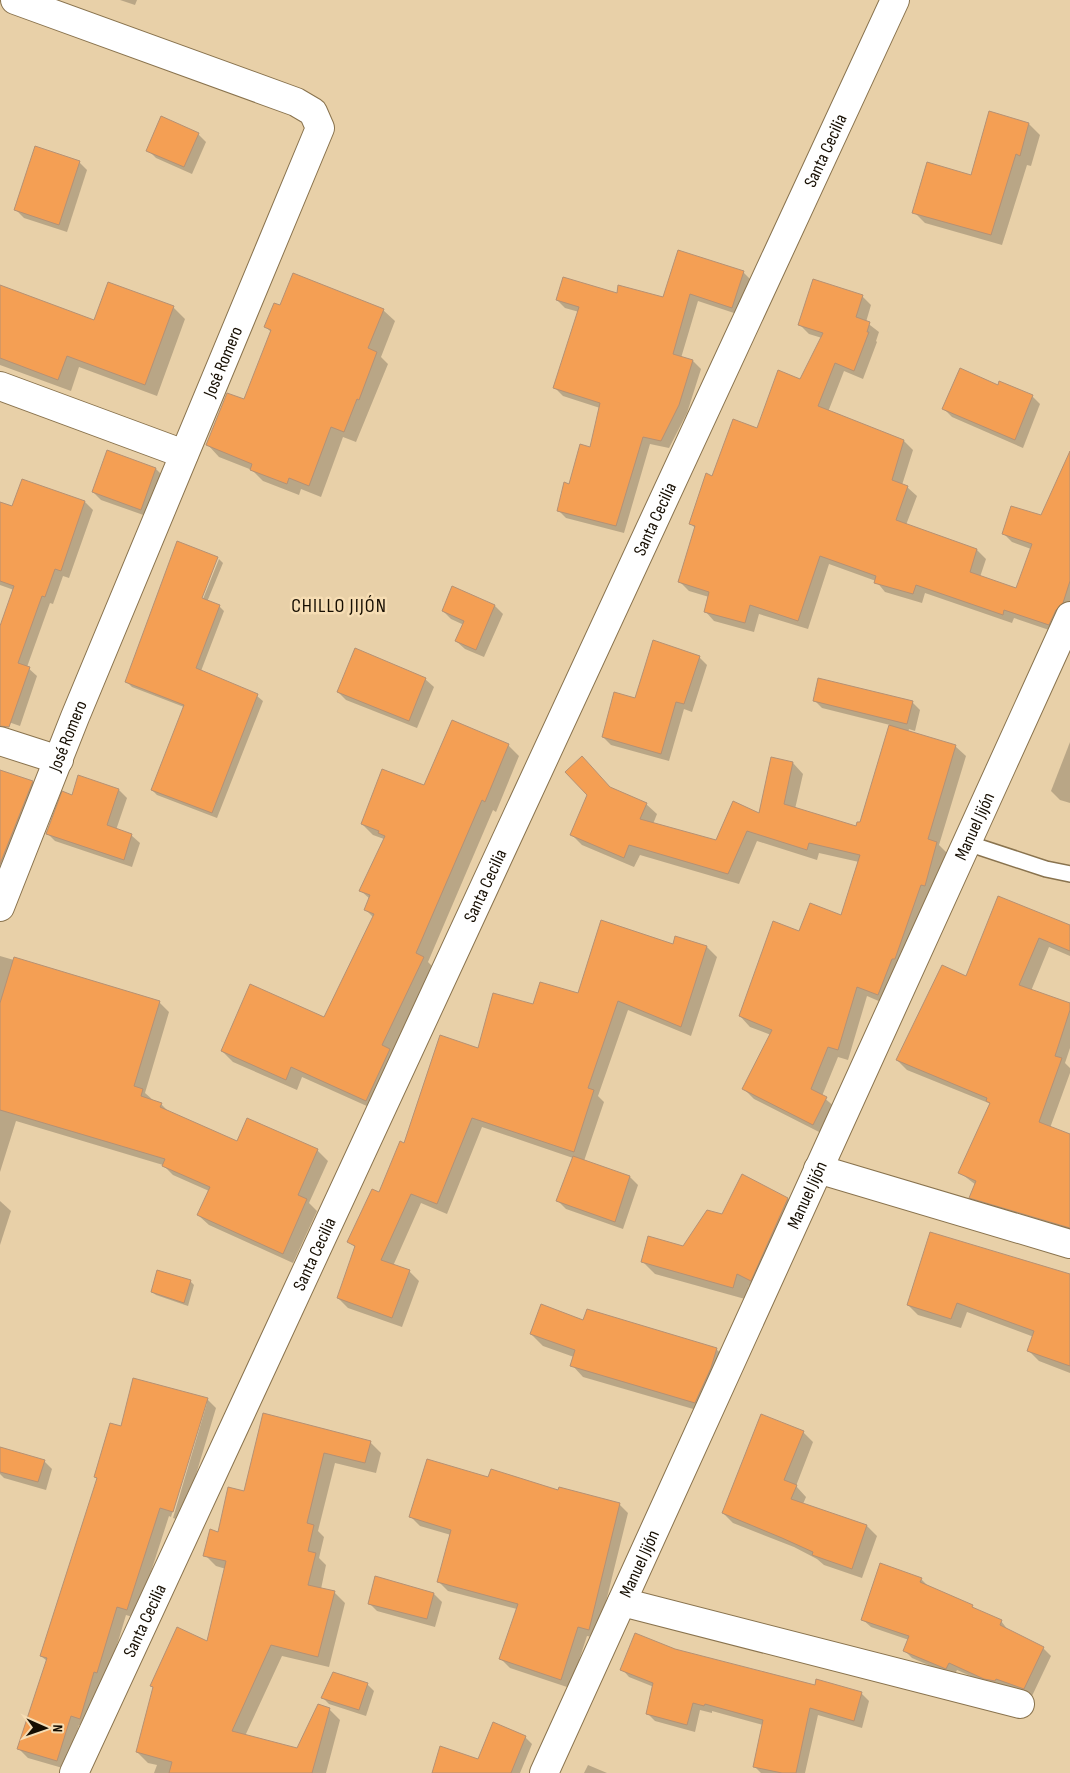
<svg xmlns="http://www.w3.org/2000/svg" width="1070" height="1773" viewBox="0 0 1070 1773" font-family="'Sofia Sans Condensed',sans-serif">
<rect width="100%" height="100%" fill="#e8d0a8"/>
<g fill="#0003">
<polygon points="120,0 137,0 135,5"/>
<polygon points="1029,124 1040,135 1031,166 1027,165 1002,245 925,223 914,212 972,176"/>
<polygon points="198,134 206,142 192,174 156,158 148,150"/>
<polygon points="79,162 87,170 67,232 24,218 16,210"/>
<polygon points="743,272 751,280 740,315 698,301 681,358 693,361 701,369 687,413 669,448 650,444 624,533 566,518 558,510 591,449 600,408 563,396 555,388 579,312 565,308 557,300 618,294 663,298"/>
<polygon points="0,287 95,322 173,307 185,319 157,396 79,367 71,391 0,365"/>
<polygon points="862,296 871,305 866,322 879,332 876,341 877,342 863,379 844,371 828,412 904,441 913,450 902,485 907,487 917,496 906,525 977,550 986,559 980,577 1017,590 1031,549 1012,542 1003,533 1042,517 1070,452 1070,613 1058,633 1014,618 1012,623 925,593 922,603 885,592 876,581 829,564 808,629 759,614 754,632 714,621 705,611 709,597 689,591 680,582 696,529 691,524 713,477 801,380 822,338 809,334 800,325"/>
<polygon points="281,307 383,310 395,321 381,357 388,364 356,442 343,437 321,497 301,489 299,495 263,481 252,470 219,457 208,445 245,401 271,332 266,327"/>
<polygon points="998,387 1032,396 1040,404 1023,448 952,417 944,409"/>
<polygon points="107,452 156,469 164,477 149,517 101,500 93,492"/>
<polygon points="23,480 85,502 93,510 69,578 63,576 53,604 50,603 27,667 37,676 20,726 0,719 0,630 14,590 0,585 0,503 13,508"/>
<polygon points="178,542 218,559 216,559 198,603 201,604 219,559 223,563 207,602 219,606 224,611 201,671 257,696 263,701 217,818 157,795 152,790 184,707 132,687 127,682"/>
<polygon points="495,606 503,614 484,657 465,649 456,641 464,625 451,619 443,611"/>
<polygon points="699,657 707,665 692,712 684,709 669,761 611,745 603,737 636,699"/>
<polygon points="425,679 434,687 417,728 346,700 338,692"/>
<polygon points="814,700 912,702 920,710 915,731 909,729 908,732 955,746 966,756 939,845 947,853 935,896 888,1005 867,996 848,1060 838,1057 822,1096 836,1108 823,1134 754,1099 744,1089 771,1035 750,1027 740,1016 800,933 842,917 859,862 819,853 817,860 757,841 739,884 640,855 634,867 582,845 572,835 611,789 646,804 657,814 653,824 717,842 759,814 772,758 793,763 803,774 795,809 857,828 861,824 890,725 822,708"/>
<polygon points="1070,742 1070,803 1060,800 1051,791"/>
<polygon points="508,745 519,756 496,812 493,810 428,962 435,969 378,1111 302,1077 297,1090 233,1062 222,1051 325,1019 374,918 365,909 370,899 361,891 384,839 373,835 362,824 425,787"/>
<polygon points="0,771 32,782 42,792 0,889"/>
<polygon points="119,790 127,798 116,830 131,835 140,843 132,867 55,841 47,833"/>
<polygon points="999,897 1070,927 1070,956 1049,947 1031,991 1070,1005 1070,1048 1065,1063 1070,1068 1070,1073 1050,1128 1070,1135 1070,1234 980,1207 970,1197 976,1185 959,1172 991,1104 907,1070 897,1060 966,978"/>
<polygon points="676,937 707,947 717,957 691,1036 628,1010 598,1096 604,1102 584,1161 630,1177 638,1185 623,1229 566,1209 558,1201 573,1158 482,1127 447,1214 421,1203 393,1266 409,1271 419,1281 402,1327 348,1308 338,1298 356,1248 349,1242 379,1194 405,1145 479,1049 534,1006 578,995 674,945"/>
<polygon points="0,956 159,1002 169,1012 145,1093 153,1100 161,1104 171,1114 237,1143 248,1119 317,1150 328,1161 309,1203 317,1211 293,1263 209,1225 198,1215 209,1191 173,1175 163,1165 16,1121 0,1172"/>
<polygon points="788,1199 800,1211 763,1292 749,1285 745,1299 655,1274 643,1262 684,1248 722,1216"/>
<polygon points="0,1201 11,1211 0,1245"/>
<polygon points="1070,1276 1070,1373 1039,1361 1029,1351 1034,1337 967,1312 961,1328 918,1315 908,1305"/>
<polygon points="190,1281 194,1285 188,1306 156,1295 152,1292"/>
<polygon points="584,1322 716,1349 728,1360 707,1413 583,1377 572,1365 574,1357 543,1346 531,1334"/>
<polygon points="207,1399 216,1408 182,1521 173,1518 207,1403 205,1403 171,1517 169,1516 136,1618 126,1615 106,1682 89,1727 79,1725 66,1769 28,1758 19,1749 47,1661 41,1656 98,1479 95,1477 122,1428"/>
<polygon points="264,1415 370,1442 381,1453 376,1473 335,1463 318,1531 324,1537 319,1558 326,1565 321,1589 334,1592 345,1603 329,1667 282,1656 245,1736 298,1750 329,1709 340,1720 326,1773 154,1773 157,1765 148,1763 137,1752 154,1688 151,1686 208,1643 226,1569 216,1566 205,1555 245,1492"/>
<polygon points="803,1432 813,1442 796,1486 806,1497 803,1504 867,1526 877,1536 862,1578 824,1565 817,1559 794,1547 733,1523 723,1513"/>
<polygon points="0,1455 44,1461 52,1469 46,1490 4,1478 0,1474"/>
<polygon points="489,1479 619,1504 628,1513 597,1638 587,1636 570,1688 510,1668 501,1659 517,1609 448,1591 439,1582 451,1535 420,1526 411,1517"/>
<polygon points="921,1579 929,1587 1001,1621 1008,1630 1043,1648 1051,1656 1032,1696 1004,1686 993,1686 957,1670 954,1676 912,1658 904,1650 909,1640 871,1627 862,1619"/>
<polygon points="434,1594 442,1602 435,1627 377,1611 369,1603"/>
<polygon points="675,1650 816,1687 861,1693 869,1701 862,1728 818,1715 805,1773 761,1773 754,1766 763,1725 712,1711 712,1713 700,1710 695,1732 655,1721 647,1713 654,1687 629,1677 622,1669"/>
<polygon points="367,1684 374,1691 366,1716 329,1704 323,1698"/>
<polygon points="525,1737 532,1744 520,1773 433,1773 478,1760"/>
<polygon points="588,1765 607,1773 584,1773"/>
</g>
<g fill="#f49f54" stroke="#b59174">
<polygon points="989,111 1029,123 1020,156 1016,154 991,235 912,213 927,162 971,175"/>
<polygon points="161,116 199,133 184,167 146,151"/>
<polygon points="35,146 80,161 59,225 14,210"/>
<polygon points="678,250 744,271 732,308 690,294 673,354 693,360 679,405 661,441 643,437 616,526 557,511 564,482 569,484 580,444 590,447 600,403 553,388 579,307 556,300 563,277 617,293 618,285 663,297"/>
<polygon points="293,273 384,309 368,348 377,352 359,400 357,399 344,432 331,427 309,486 289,478 287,484 250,470 252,464 206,445 227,393 244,399 271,330 264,327 274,303 280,305"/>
<polygon points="813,279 863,295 856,317 870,322 867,332 869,332 854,371 835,363 818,406 904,440 892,480 908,486 896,520 977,549 970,572 1016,588 1032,544 1002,534 1011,506 1041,515 1070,451 1070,581 1063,603 1056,610 1049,625 1004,610 1003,615 916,585 913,594 874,583 876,576 820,556 798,621 750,605 745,623 704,612 709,592 678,582 695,526 689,524 706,473 712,476 733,419 757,428 778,370 800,379 823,333 798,325"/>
<polygon points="108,282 174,306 145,385 67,356 58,380 0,358 0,285 94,320"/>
<polygon points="960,368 998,385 999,381 1033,395 1015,440 942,409"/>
<polygon points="107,450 156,468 141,510 92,492"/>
<polygon points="22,479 85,501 61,571 55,569 45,597 42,596 18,663 30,667 9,727 0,726 0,626 14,586 0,581 0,502 12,506"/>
<polygon points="177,541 218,557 202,598 220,605 196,668 258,694 212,813 151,790 184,705 125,682"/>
<polygon points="452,586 495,605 476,650 455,641 464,621 442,611"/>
<polygon points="653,640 700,656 684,704 676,702 661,754 602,737 614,692 635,698"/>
<polygon points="355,648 426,678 409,721 337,692"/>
<polygon points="818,678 913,701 907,724 813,701"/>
<polygon points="452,720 509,744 485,802 482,800 416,953 424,957 382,1045 390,1049 366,1101 291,1067 286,1080 221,1051 250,984 324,1017 374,914 364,910 370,895 359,891 385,836 378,833 379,831 361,824 382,769 424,785"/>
<polygon points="889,725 956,745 928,839 937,842 925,886 921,885 895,959 892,959 878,995 857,987 838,1050 828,1047 811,1089 827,1097 813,1125 742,1089 772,1030 739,1016 773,921 799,931 810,903 841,915 860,855 809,843 807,850 747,831 728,874 629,845 624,858 570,835 587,795 565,772 582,756 610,787 647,803 640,819 716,840 733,801 759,813 771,757 793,762 784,804 856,826 857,822 860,822"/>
<polygon points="0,770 33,781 0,864"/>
<polygon points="78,775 119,789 107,825 132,834 124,860 46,834 62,791 72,795"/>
<polygon points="998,896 1070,925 1070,951 1039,938 1019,985 1070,1003 1070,1010 1055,1056 1062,1058 1039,1122 1070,1134 1070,1228 969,1198 976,1181 958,1173 990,1103 986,1101 987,1098 896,1060 942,965 966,976"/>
<polygon points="601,920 673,944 675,936 707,946 681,1027 618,1001 588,1088 594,1090 574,1152 472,1118 437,1204 411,1194 381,1260 410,1270 392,1318 337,1298 355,1246 347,1242 372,1189 379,1192 400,1141 404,1143 440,1035 478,1048 493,993 533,1004 540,982 578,993"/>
<polygon points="14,957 160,1001 134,1086 143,1089 141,1096 162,1103 160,1107 237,1141 247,1118 318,1149 298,1195 307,1199 283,1254 197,1215 210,1187 162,1166 165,1159 0,1110 0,1003"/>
<polygon points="573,1156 630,1176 615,1222 556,1201"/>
<polygon points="742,1174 788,1198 751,1281 737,1274 733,1288 641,1262 648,1236 683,1246 707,1210 722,1214"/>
<polygon points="930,1232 1070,1274 1070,1366 1027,1351 1034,1331 957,1303 951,1319 907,1305"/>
<polygon points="157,1270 191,1280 184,1303 151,1292"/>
<polygon points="541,1304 583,1320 587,1309 717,1348 711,1368 695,1403 570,1366 575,1350 530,1334"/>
<polygon points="133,1378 208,1398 173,1512 160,1508 127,1610 117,1607 97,1673 94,1672 80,1719 71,1716 57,1761 17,1749 47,1658 40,1656 97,1478 94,1477 110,1423 121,1426"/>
<polygon points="263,1413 371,1441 365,1463 324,1453 307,1523 314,1525 308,1551 316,1553 308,1585 335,1591 318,1657 271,1645 232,1731 297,1748 318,1704 330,1708 312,1773 169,1773 172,1762 136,1752 153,1687 150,1686 177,1627 207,1641 226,1561 203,1556 210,1529 218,1532 228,1487 244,1491"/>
<polygon points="761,1414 804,1431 784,1480 797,1485 791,1499 867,1525 852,1569 812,1555 813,1552 782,1538 722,1513"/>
<polygon points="0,1447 45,1460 38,1482 0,1472"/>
<polygon points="427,1459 488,1477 491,1469 558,1490 559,1487 620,1503 589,1630 578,1627 561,1680 499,1659 518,1604 437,1582 451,1530 409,1517"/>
<polygon points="880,1563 922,1578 920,1582 973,1605 972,1607 1002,1620 1000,1625 1044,1647 1024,1689 996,1679 995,1681 984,1679 949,1663 946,1669 903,1651 909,1636 861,1620"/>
<polygon points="375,1576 434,1593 427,1619 368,1604"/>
<polygon points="635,1633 675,1649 815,1685 816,1679 862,1692 854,1721 810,1708 796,1773 782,1773 753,1767 763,1720 705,1704 704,1706 693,1703 687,1725 646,1714 653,1683 620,1670"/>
<polygon points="333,1672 368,1683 359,1710 321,1698"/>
<polygon points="493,1722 526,1736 511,1773 432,1773 440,1746 478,1759"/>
</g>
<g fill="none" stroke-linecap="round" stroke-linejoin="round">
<g stroke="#89734e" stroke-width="18">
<polyline id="service" points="967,843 1046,869 1070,874"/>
</g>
<g stroke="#89734e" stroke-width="30">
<g id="minor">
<polyline points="0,386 184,454"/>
<polyline points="0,741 59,760"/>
<path id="s1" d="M0,907L75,717L320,128L313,112L296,102L15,0"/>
<polyline points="818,1169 1070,1244"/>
<polyline points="622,1602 1020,1704"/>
<path id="s2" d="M74,1773L895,0"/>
<path id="s3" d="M544,1773L1070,616"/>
</g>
</g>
<use href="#service" stroke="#fff" stroke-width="15"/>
<use href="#minor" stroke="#fff" stroke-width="28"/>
</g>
<g text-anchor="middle" stroke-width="5" stroke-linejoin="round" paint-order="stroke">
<g font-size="18" fill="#160e02" stroke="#f6ddb4">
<text dy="6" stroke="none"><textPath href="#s2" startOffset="1788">Santa Cecilia</textPath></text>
<text dy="6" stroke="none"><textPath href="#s1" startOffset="589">José Romero</textPath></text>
<text dy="6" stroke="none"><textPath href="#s2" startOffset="1382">Santa Cecilia</textPath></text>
<text dy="6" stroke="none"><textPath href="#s1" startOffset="184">José Romero</textPath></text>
<text dy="6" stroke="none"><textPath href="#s3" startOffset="1040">Manuel Jijón</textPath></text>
<text dy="6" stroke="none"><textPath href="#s2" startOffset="978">Santa Cecilia</textPath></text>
<text dy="6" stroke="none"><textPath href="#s3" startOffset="635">Manuel Jijón</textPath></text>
<text dy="6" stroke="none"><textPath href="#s2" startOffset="572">Santa Cecilia</textPath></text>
<text dy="6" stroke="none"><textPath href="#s3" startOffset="230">Manuel Jijón</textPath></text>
<text dy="6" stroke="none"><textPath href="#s2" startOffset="168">Santa Cecilia</textPath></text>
</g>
<g font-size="20" letter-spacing="1" fill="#160e02" stroke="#f6ddb4">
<text x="339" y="612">CHILLO JIJÓN</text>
</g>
</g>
<g transform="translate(45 1728) rotate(92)" stroke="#f6ddb4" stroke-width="4" paint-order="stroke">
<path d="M0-4L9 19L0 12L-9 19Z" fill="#160e02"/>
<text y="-8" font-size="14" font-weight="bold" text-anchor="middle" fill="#160e02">N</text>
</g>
</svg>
